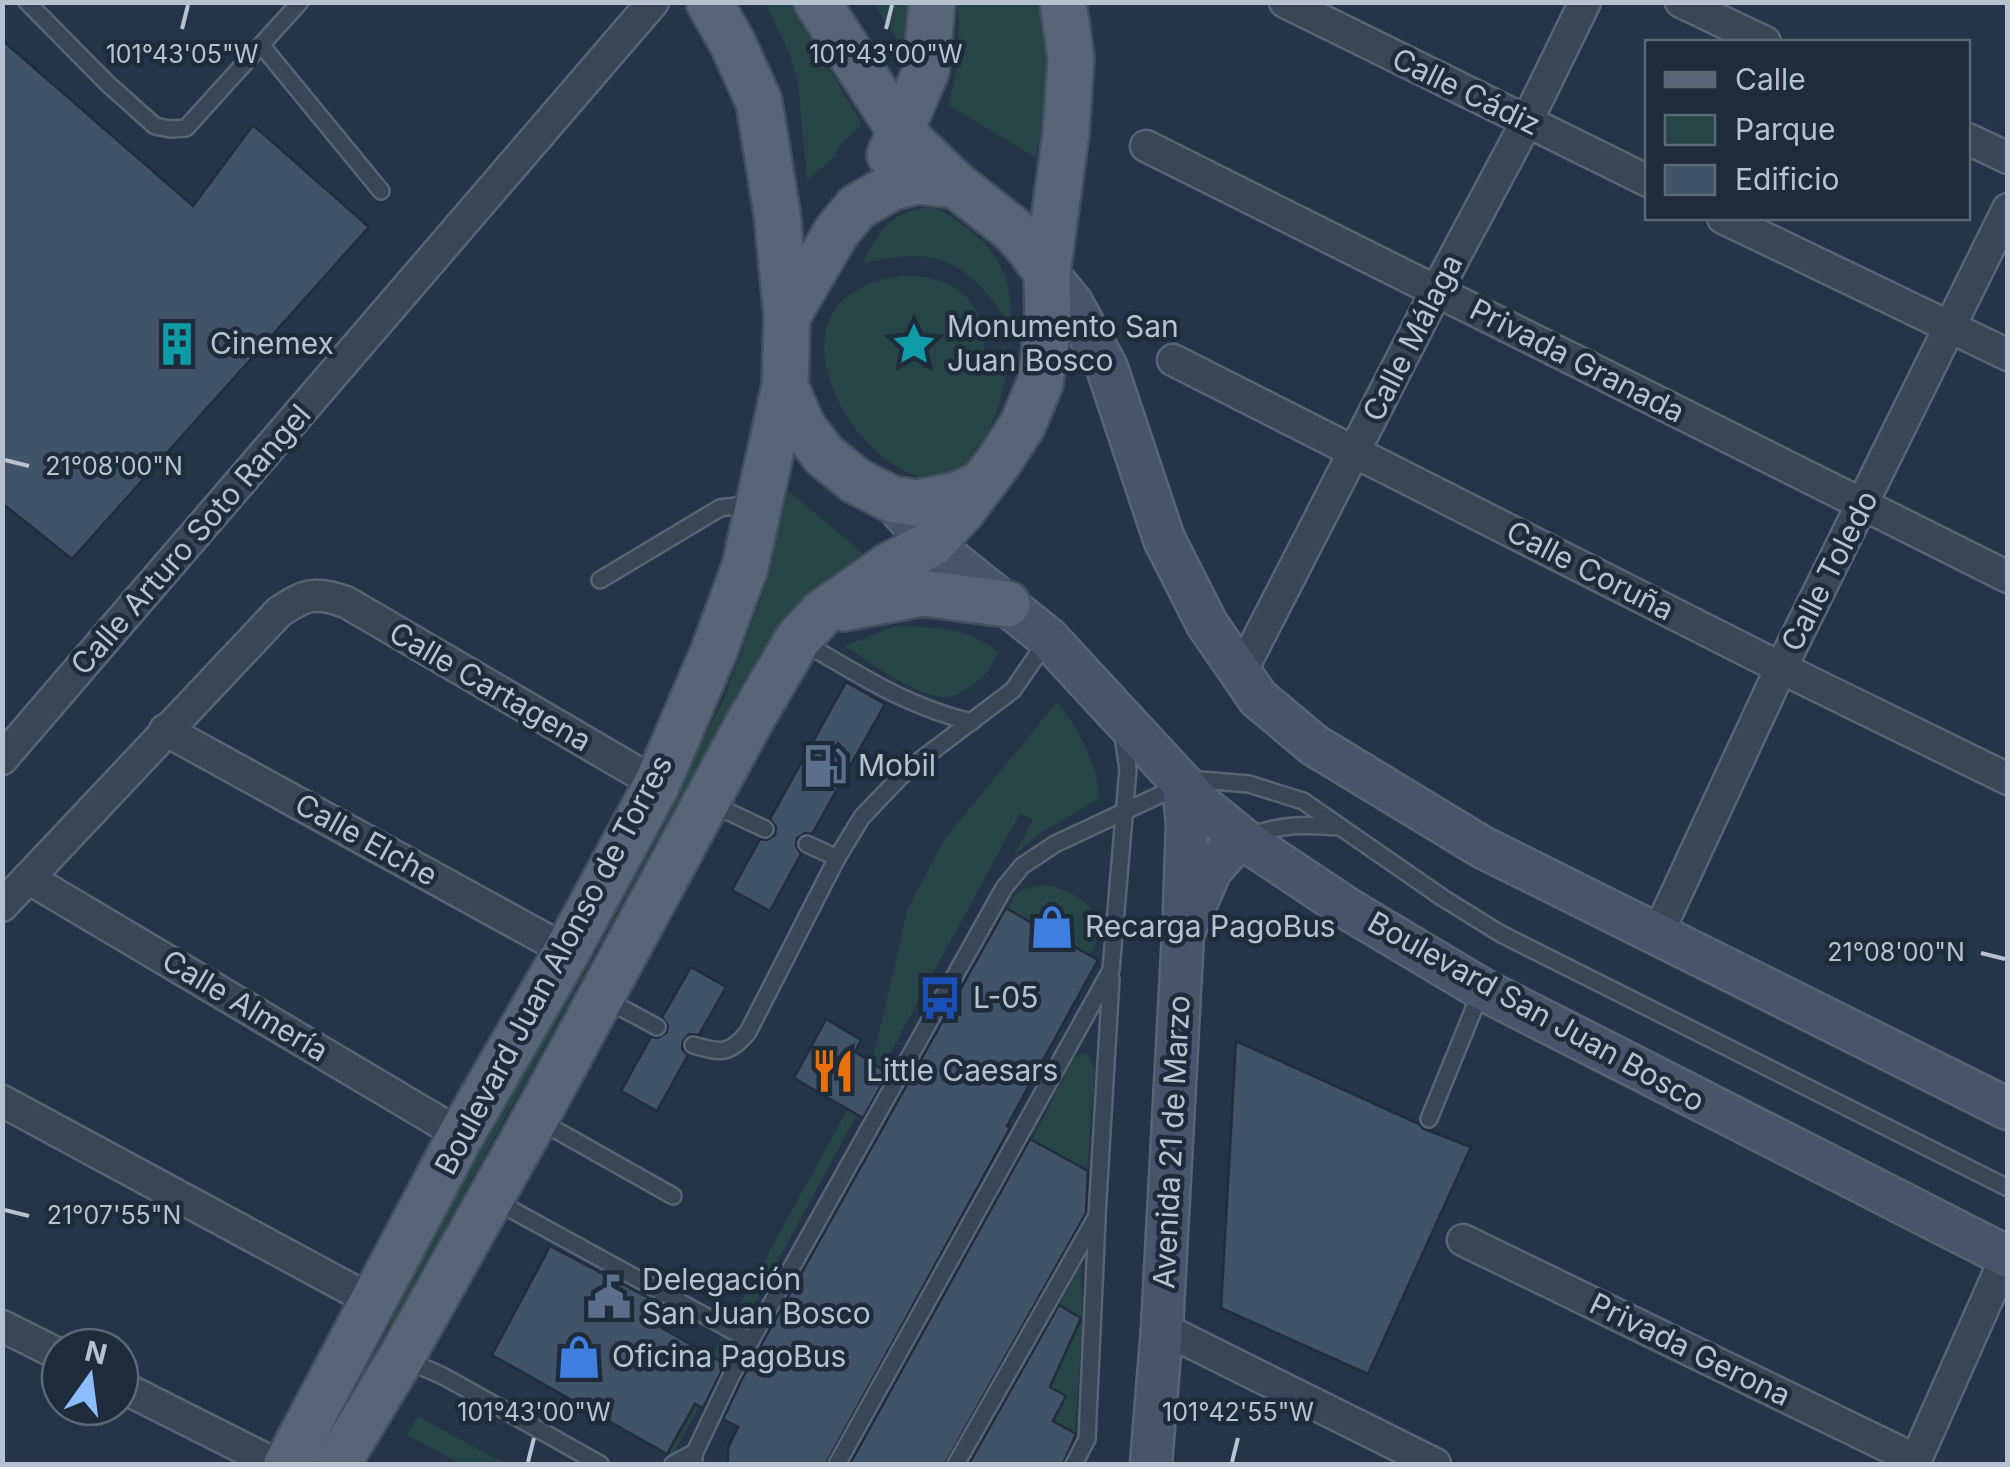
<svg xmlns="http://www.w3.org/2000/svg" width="2010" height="1467" viewBox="0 0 2010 1467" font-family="Inter,sans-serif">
<rect width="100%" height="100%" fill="#253447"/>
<g fill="#274547">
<polygon points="765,3 790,3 862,124 839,146 836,156 807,180 798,82 790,55"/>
<polygon points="874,3 910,3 909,40 897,39"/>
<path d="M958,3H1040C1051,59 1046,101 1036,158L948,105L959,62Z"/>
<path d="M934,207C987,236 1014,265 1012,327C967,263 942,243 862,264C882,228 890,210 934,207Z"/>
<path d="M913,275C968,283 985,306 985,361L998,363L1002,346L1009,351L1010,357C1004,392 988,462 950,476C868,504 734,287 913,275Z"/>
<polygon points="787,490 863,553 793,610 750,671 389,1330 386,1324 667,810 723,701 762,596"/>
<path d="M896,626C933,627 968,627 998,652C994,664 986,675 975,683C967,689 958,696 948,697C921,701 868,660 844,646Z"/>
<path d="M1057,702C1079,730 1097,763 1100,798L1042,832L1014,855L1033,820L1020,813L673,1455L669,1451L719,1361L712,1355L871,1067L908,908L943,841Z"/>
<path d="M1041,885C1079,888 1114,916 1089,956L1062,940L1068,928L1044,915L1037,926L1007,909L1019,891Z"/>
<polygon points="1081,1053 1089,1055 1095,1072 1087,1170 1032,1140 1073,1059"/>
<polygon points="1081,1266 1083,1319 1075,1433 1053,1421 1066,1396 1050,1387 1083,1319 1059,1305"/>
<polygon points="418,1416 505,1464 461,1464 407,1435"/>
</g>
<g fill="#415366" stroke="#202d3d" stroke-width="2.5">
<polygon points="2,40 193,206 253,125 369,227 72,559 2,503"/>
<polygon points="846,682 885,704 812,834 805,833 797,838 796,846 801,854 770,911 732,890 760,839 767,840 775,835 776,827 770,819"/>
<polygon points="1006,908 1037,926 1043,914 1068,928 1062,940 1098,960 1007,1126 1010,1128 826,1464 728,1464 728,1448 738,1427 723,1419 742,1379"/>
<polygon points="691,967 726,987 699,1035 689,1034 683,1041 682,1049 688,1055 657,1111 621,1091 651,1037 658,1038 666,1033 668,1026 662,1017"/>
<polygon points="826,1019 861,1040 855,1052 888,1073 863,1118 794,1078"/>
<polygon points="1236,1041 1419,1124 1424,1129 1471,1147 1368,1374 1221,1308"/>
<polygon points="1030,1139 1088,1171 1086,1213 945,1464 850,1464"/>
<polygon points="550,1246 666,1307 657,1325 725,1364 703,1408 695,1404 667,1454 492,1355"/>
<polygon points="1059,1305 1081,1318 1050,1387 1066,1396 1053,1421 1076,1434 1063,1464 969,1464"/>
</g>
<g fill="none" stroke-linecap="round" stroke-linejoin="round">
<g stroke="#586473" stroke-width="20">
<g id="lane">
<polyline points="27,2 108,84 155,126 170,129 186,128 300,2"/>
<polyline points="262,46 381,191"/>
<polyline points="600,580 720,508 752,504"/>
<path d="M801,641C858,674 907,707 972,722"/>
<polyline points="710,803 765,829"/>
<path d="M1250,836C1282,824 1306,824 1340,827"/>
<polyline points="807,844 837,858 862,817 906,771 1013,690 1046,642"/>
<polyline points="603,998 657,1027"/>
<path d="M693,1045C721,1053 729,1055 748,1032L837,858"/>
<polyline points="1429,1119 1482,989"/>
<polyline points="538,1120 673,1196"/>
<polyline points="492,1199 751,1341"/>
<polyline points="406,1360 443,1376 600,1464"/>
<polyline points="673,1464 695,1452"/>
<polyline points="693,1464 695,1452 732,1374 1004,888 1022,866 1055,844 1183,784 1201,780 1249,784 1303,801 1443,898 1501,934 2008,1188"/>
<polyline points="837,1464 1111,970 1128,769 1122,730"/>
<polyline points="956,1464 1097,1216 1111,979"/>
<polyline points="1074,1464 1087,1439 1097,1220"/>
</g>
</g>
<g stroke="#586473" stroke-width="35">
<g id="street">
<polyline points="1285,2 1648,181"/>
<polyline points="1681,2 1765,42"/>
<polyline points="1968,139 2008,158"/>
<polyline points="1146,146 2008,577"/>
<polyline points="1723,218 2008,355"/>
<polyline points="1173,360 1781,668 2008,779"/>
<polyline points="1241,672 1437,290 1526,123 1585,2"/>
<polyline points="165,730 567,951"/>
<polyline points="2,759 653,2"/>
<polyline points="28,878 461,1135"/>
<path d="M2,906L279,612C306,594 315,591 346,602L657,784"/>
<polyline points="1657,935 1781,668 2008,209"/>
<polyline points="2,1101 374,1302"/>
<polyline points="1463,1240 1916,1460"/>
<polyline points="2,1326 60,1355"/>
<polyline points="1162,1328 1435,1464"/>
<polyline points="120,1386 275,1464"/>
<polyline points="1914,1464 2006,1257"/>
</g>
</g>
<g stroke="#586473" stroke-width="45">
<g id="secondary">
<polyline points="1047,273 1072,303 1107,368 1164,539 1207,624 1258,698 1314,745 1482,847 2008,1109"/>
<polyline points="891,499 931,544 1048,638 1205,808 1243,839 1348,909 1482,989 2008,1257"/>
<polyline points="1183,784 1187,823 1184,910"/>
<polyline points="1151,1464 1162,1328 1183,934 1211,870 1230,848 1243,839"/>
</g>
</g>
<g stroke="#434f5f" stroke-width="50">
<g id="primary">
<polyline points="709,2 733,44 759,102 777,213 787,316"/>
<polyline points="817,2 901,132 956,185"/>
<polyline points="890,155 926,71 932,2"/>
<polyline points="1047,273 1066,133 1071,58 1063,2"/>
<polyline points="844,608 923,593 1007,604"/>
<polyline points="287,1464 461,1135 567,951 657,784 714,651 745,567 785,386"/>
<polyline points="337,1464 401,1358 535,1119 750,721 798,639 822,613 889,566 931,544 961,512 1000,460 1023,424 1040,383 1048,326 1047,273 1027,245 1011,228 956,185 917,181 892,187 857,207 837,231 787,316 785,386 802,426 824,455 856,481 891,499 916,503 958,495 982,483"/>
</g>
</g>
<use href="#lane" stroke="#3a4656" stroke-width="15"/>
<use href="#street" stroke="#3a4656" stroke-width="30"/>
<use href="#secondary" stroke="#485569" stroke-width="40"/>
<use href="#primary" stroke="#586576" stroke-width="45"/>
</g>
<path fill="none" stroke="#b8c1cf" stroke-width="4" d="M182,29L188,5M886,29L892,5M5,460L29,466M1981,953L2005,959M5,1210L29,1216M528,1462L534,1438M1232,1462L1238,1438"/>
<defs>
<g id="building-bare" transform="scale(3.45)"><path d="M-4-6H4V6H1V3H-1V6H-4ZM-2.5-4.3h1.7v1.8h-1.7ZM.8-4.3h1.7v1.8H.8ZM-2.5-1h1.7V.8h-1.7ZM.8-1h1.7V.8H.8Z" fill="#0f9aa8" stroke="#1e2b3b" stroke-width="2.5" paint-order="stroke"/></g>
<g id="sight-bare" transform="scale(3.45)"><path d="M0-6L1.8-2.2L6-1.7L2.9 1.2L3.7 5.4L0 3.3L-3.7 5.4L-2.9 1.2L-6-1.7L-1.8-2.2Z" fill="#0f9aa8" stroke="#1e2b3b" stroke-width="2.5" paint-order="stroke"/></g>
<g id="fuel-bare" transform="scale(3.45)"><path d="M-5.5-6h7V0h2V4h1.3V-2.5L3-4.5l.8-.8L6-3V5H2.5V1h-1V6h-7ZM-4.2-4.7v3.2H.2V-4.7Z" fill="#5c6f8a" stroke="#1e2b3b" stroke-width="2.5" paint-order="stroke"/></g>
<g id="shop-bare" transform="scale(3.45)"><path d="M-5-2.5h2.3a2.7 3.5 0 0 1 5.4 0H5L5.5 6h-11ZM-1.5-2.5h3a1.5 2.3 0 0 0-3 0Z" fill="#3f7fe0" stroke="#1e2b3b" stroke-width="2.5" paint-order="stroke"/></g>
<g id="bus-bare" transform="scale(3.45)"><path d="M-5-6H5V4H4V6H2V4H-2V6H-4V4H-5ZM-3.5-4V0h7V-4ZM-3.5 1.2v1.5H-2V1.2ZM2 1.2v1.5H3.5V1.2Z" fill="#1a4fb4" stroke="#1e2b3b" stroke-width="2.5" paint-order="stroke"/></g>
<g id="restaurant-bare" transform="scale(3.45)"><path d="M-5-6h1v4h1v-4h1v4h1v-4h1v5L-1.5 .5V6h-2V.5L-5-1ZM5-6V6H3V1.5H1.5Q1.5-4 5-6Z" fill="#e8710a" stroke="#1e2b3b" stroke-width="2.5" paint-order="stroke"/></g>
<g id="civic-bare" transform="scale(3.45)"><path d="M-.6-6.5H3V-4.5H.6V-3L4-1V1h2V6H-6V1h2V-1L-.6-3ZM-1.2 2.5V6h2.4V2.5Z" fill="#5c6f8a" stroke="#1e2b3b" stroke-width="2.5" paint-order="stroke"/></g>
</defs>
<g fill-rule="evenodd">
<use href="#building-bare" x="177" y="344"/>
<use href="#sight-bare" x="914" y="344"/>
<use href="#fuel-bare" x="825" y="766"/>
<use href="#shop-bare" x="1052" y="927"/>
<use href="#bus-bare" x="940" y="998"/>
<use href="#restaurant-bare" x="833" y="1071"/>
<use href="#civic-bare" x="609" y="1297"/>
<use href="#shop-bare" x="579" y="1357"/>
</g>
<g text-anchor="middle" stroke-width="9" stroke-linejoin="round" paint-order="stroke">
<g font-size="30" fill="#b8c1cf" stroke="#1e2b3b">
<text transform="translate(1466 92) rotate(26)" y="10">Calle Cádiz</text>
<text transform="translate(1413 338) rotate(-63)" y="10">Calle Málaga</text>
<text transform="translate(1577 361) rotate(27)" y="10">Privada Granada</text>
<text transform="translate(191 540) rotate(-49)" y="10">Calle Arturo Soto Rangel</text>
<text transform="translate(1590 571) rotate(27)" y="10">Calle Coruña</text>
<text transform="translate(1830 571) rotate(-63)" y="10">Calle Toledo</text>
<text transform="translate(490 687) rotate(30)" y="10">Calle Cartagena</text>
<text transform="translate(366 840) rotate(29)" y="10">Calle Elche</text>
<text transform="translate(554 965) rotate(-62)" y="10">Boulevard Juan Alonso de Torres</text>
<text transform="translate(245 1006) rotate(31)" y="10">Calle Almería</text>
<text transform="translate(1536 1012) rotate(29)" y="10">Boulevard San Juan Bosco</text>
<text transform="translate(1172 1142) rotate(-87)" y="10">Avenida 21 de Marzo</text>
<text transform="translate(1690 1350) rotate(26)" y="10">Privada Gerona</text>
</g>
<g font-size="30" fill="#b8c1cf" stroke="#1e2b3b" text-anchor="start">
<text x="947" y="337">Monumento San<tspan x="947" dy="34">Juan Bosco</tspan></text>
<text x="210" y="354">Cinemex</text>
<text x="858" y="776">Mobil</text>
<text x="1085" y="937">Recarga PagoBus</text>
<text x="973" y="1008">L-05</text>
<text x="866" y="1081">Little Caesars</text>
<text x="642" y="1290">Delegación<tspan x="642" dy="34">San Juan Bosco</tspan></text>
<text x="612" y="1367">Oficina PagoBus</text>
</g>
</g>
<g font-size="25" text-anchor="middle" fill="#b8c1cf" stroke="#1e2b3b" stroke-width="9" stroke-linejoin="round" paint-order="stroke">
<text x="182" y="63">101°43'05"W</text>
<text x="886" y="63">101°43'00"W</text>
<text x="114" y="475">21°08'00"N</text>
<text x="1896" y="961">21°08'00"N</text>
<text x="114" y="1224">21°07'55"N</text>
<text x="534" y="1421">101°43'00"W</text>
<text x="1238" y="1421">101°42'55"W</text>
</g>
<rect width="2010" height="1467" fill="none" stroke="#b8c1cf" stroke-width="10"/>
<rect x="1645" y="40" width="325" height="180" fill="#1e2b3b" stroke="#5c6776" stroke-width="2.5"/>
<rect x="1665" y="72" width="50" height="15" fill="#586576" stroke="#5c6776" stroke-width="2.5"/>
<text x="1735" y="90" font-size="30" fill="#b8c1cf">Calle</text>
<rect x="1665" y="115" width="50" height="30" fill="#274547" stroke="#5c6776" stroke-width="2.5"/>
<text x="1735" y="140" font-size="30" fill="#b8c1cf">Parque</text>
<rect x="1665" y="165" width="50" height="30" fill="#415366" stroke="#5c6776" stroke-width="2.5"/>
<text x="1735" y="190" font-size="30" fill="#b8c1cf">Edificio</text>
<g transform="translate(90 1377) rotate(14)"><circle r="48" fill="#1e2b3b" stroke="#5c6776" stroke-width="2.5"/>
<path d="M0-8L18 38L0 25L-18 38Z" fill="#8dbdff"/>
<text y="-15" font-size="28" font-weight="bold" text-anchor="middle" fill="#b8c1cf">N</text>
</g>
</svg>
